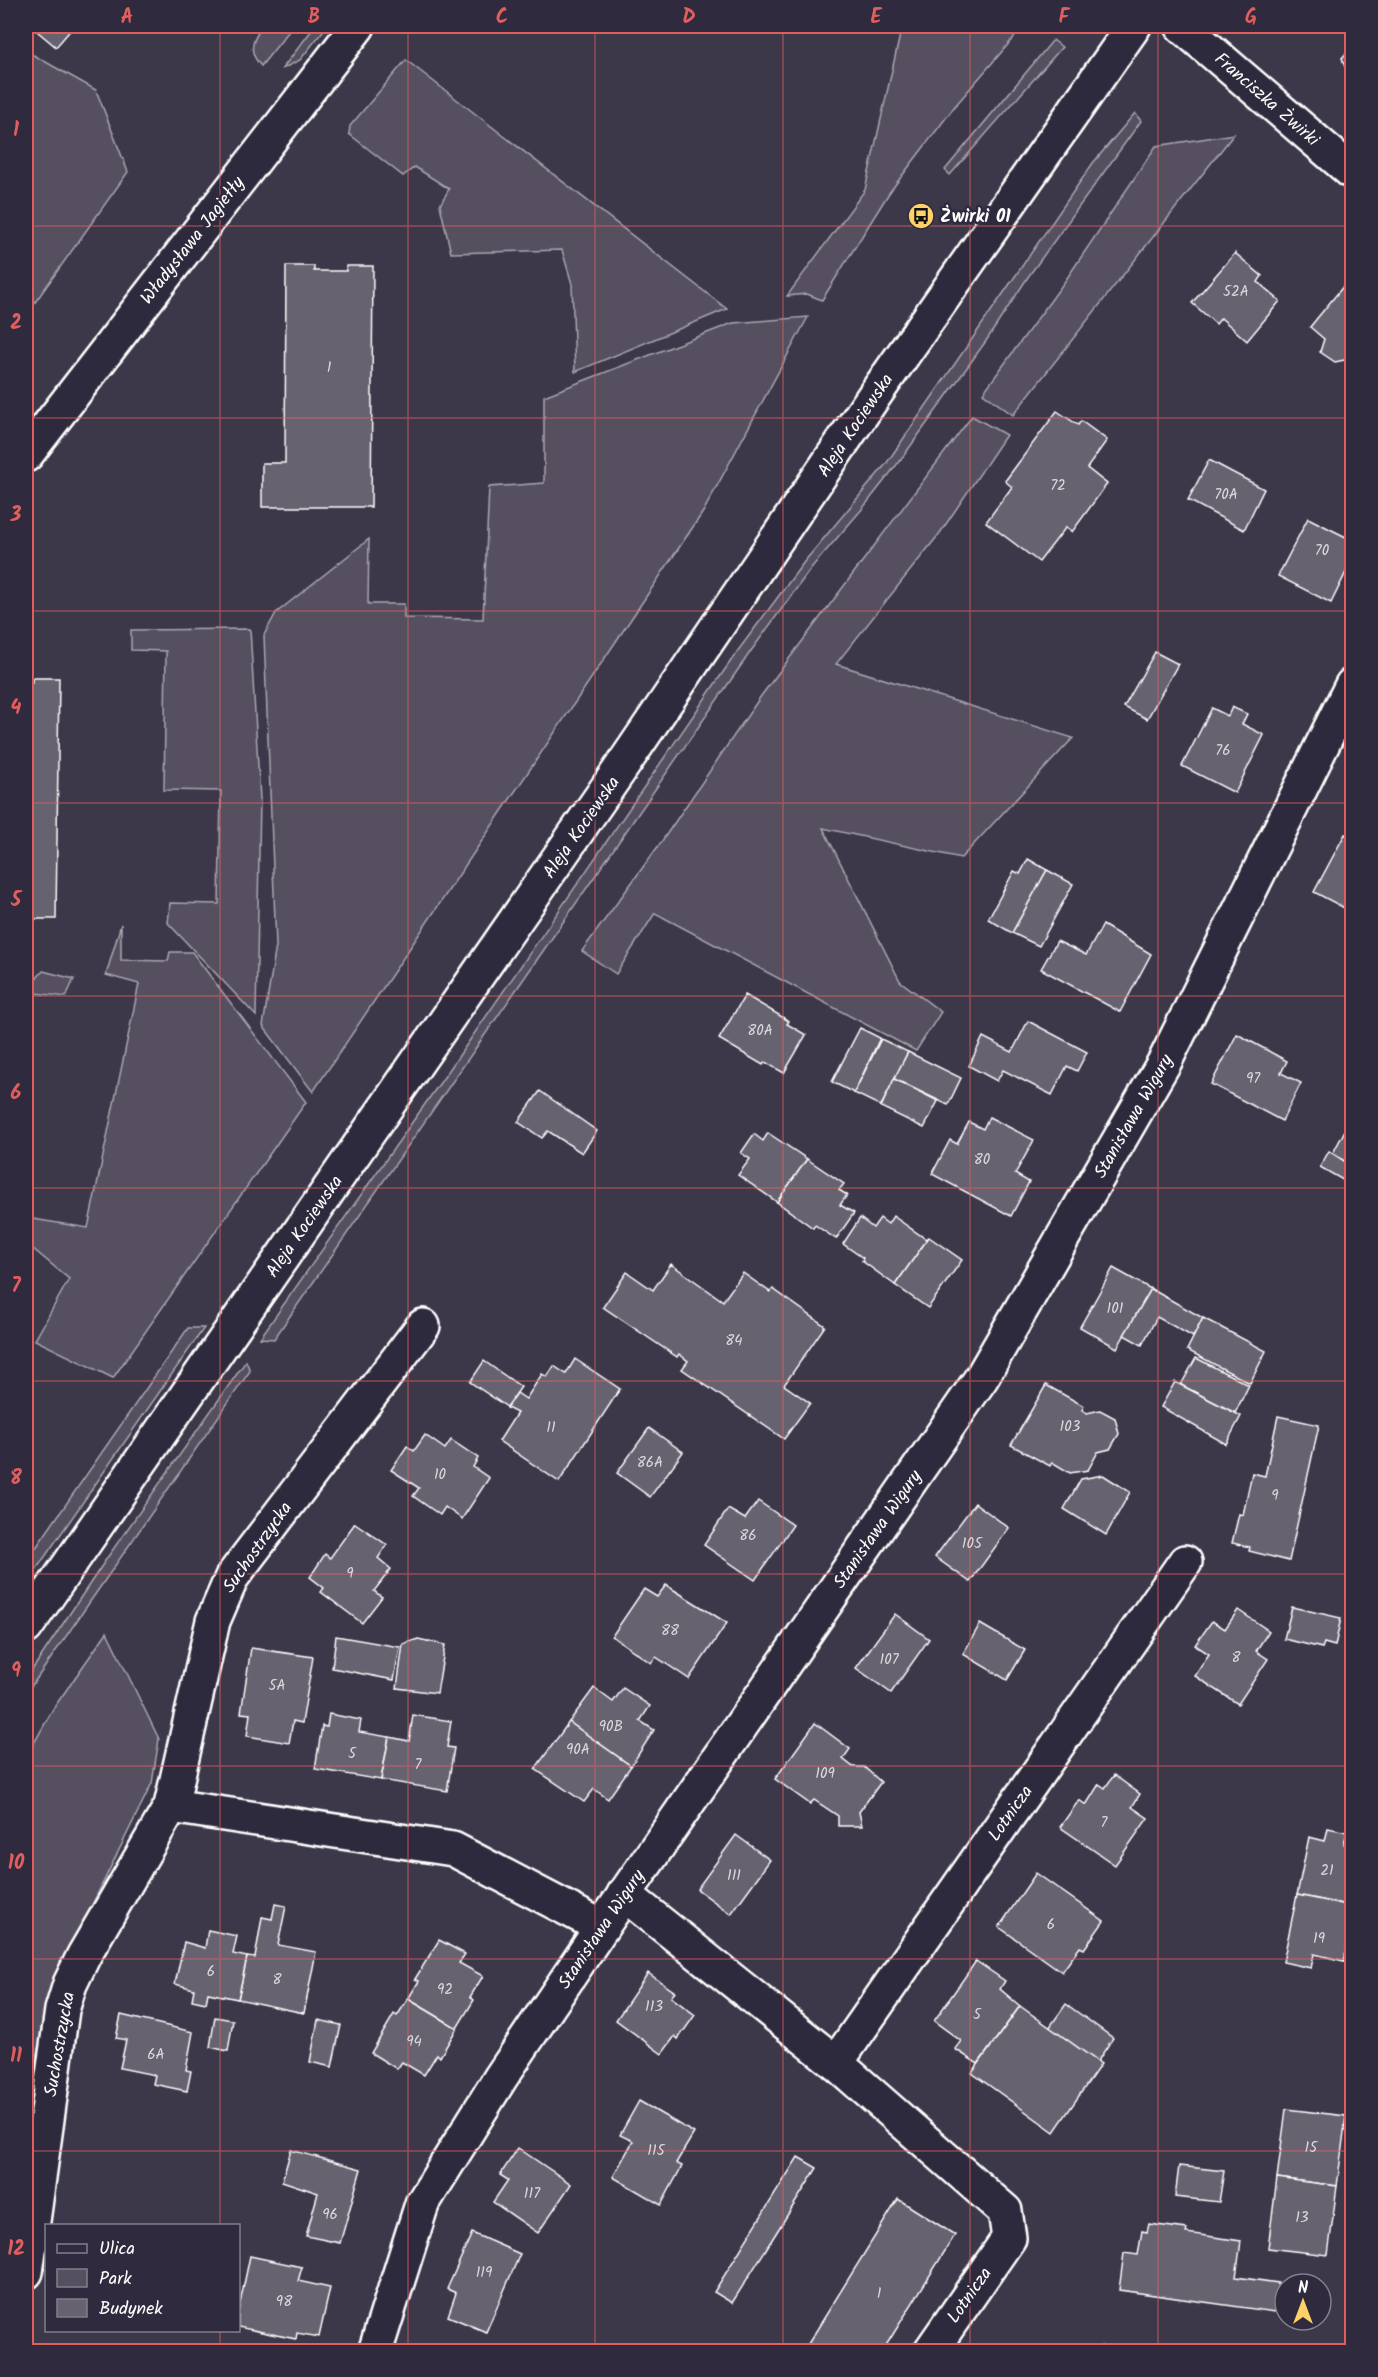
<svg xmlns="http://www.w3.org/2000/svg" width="1378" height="2377" viewBox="0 0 1378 2377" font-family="Kalam,sans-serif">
<rect width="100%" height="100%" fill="#3c3749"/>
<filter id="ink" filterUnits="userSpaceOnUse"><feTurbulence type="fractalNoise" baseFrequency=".0167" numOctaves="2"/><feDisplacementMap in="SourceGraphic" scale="12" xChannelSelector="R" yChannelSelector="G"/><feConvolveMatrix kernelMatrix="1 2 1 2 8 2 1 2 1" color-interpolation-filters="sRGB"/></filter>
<g filter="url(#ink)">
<g fill="#555060" stroke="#aaa8b0" stroke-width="1.5">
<path d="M257,26H293L261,66C250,54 250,45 259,31Z"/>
<polygon points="315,26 327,26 300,60 282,69"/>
<polygon points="902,26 1024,26 955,106 889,193 822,300 807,294 787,296 865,190"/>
<polygon points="1053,40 1062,47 950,175 945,170"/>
<polygon points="26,51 96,90 128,172 26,315"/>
<polygon points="406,60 727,309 575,372 572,284 562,250 451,253 440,205 449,189 415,167 403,176 349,134 350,126"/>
<polygon points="1135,113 1141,121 1028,277 986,341 902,458 863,508 812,567 751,651 274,1339 260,1338 454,1063 737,652 804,562 886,464 1093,163"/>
<polygon points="1234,134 1013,415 983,393 1065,281 1156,146"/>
<polygon points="808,317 703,512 313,1092 263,1026 276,946 264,635 276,613 369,539 368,604 404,604 404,618 483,619 489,487 544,483 544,396 733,323"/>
<polygon points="972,416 1006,435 940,533 836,664 1073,738 961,858 823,828 900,981 941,1012 916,1051 655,913 616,974 582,951 662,841 761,696"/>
<polygon points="250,629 260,799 256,1016 168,923 170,903 219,904 221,791 164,790 166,651 131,650 131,630"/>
<polygon points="121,924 121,960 168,961 170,952 192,952 306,1102 113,1378 35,1340 69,1279 26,1243 26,1215 33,1219 88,1228 139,984 106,975"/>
<polygon points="43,971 74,979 66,997 36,993 26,1040 26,990"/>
<polygon points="188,1328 204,1328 26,1584 26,1562"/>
<polygon points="246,1361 250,1371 26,1694 26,1679 107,1558"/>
<polygon points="107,1632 159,1739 152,1783 58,1974 33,2068 26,2140 26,1758 53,1709"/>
</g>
<g fill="#666270" stroke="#fff" stroke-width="1.5">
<polygon points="31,26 74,26 56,47"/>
<polygon points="1351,48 1352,50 1352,74 1345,67 1342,58"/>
<polygon points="1235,253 1262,276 1258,282 1280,301 1247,341 1221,318 1216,324 1192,303"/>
<polygon points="286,266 314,266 314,271 346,271 346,266 373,266 371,507 262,507 262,463 285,463"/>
<polygon points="1345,284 1352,290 1352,361 1349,359 1335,362 1320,352 1324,339 1310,327"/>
<polygon points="1057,411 1078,425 1081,421 1107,440 1087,468 1107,484 1072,532 1066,527 1039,562 986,522 1012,487 1005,481"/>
<polygon points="1209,460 1264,489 1244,530 1188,500"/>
<polygon points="1308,518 1352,540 1352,560 1331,603 1278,576"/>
<polygon points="1155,652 1178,664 1147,719 1124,707"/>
<polygon points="32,678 59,678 56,919 26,919 26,683 32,683"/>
<polygon points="1232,707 1247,714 1242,724 1264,735 1235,793 1182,766 1212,708 1228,716"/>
<polygon points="1345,834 1352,838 1352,912 1314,892"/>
<polygon points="1028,859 1047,870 1012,933 988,919 1014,871 1020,874"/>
<polygon points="1047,870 1073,884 1039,946 1012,933"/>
<polygon points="1103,925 1151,954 1120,1012 1041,969 1057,941 1086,955"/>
<polygon points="745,995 789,1021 787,1024 806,1035 784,1073 765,1062 763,1065 719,1039"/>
<polygon points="1028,1021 1087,1052 1077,1071 1067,1066 1052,1095 1003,1070 997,1081 969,1066 983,1037 1012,1052"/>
<polygon points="860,1028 880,1038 854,1093 832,1082"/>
<polygon points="1237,1034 1287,1061 1281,1073 1301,1083 1282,1121 1211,1084"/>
<polygon points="881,1039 908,1052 881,1106 854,1093"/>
<polygon points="908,1052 961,1078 948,1105 894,1079"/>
<polygon points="894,1079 938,1101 924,1128 881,1107"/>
<polygon points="540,1091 597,1131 582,1153 548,1131 542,1138 518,1122"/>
<polygon points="989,1117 1034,1140 1015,1174 1029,1182 1011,1216 932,1174 950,1140 957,1144 969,1122 983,1129"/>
<polygon points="1352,1117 1352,1166 1332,1155"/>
<polygon points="768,1133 807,1159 777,1202 738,1175 750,1159 741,1153 754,1134 763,1141"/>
<polygon points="1329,1151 1352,1166 1352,1175 1348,1183 1320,1167"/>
<polygon points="807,1159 844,1184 839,1190 847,1195 840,1205 854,1213 836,1239 815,1225 813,1228 777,1202"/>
<polygon points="893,1216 926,1239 929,1237 895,1285 862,1261 863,1258 843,1244 860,1218 873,1228 880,1218 888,1224"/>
<polygon points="929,1237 962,1260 928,1308 895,1285"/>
<polygon points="671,1264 723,1301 743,1273 770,1292 773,1289 825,1326 784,1385 810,1403 784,1439 682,1369 688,1361 679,1354 677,1357 603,1307 627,1272 653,1290"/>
<polygon points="1113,1268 1151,1289 1117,1348 1080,1327"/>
<polygon points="1151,1289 1203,1318 1193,1337 1157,1317 1142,1345 1124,1335"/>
<polygon points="1203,1318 1266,1351 1250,1383 1187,1350"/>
<polygon points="1196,1358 1249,1385 1235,1413 1181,1385"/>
<polygon points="575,1359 620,1389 559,1482 499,1441 517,1413 507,1408 517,1393 526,1399 542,1374 547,1377 554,1366 566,1374"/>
<polygon points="484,1361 521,1387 507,1407 470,1382"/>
<polygon points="1175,1382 1241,1416 1226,1444 1161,1407"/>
<polygon points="1046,1385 1084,1406 1082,1410 1087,1413 1100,1410 1115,1418 1119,1434 1110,1449 1098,1452 1088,1470 1070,1473 1052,1462 1050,1466 1011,1445"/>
<polygon points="1278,1416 1319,1425 1289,1561 1249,1551 1250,1547 1232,1543 1239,1514 1243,1515 1252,1473 1265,1476"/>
<polygon points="649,1428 683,1452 650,1497 617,1473"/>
<polygon points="425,1435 445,1449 451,1440 478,1458 473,1467 489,1478 462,1519 445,1507 440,1515 413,1496 419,1488 391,1470 407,1446 414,1451"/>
<polygon points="1103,1475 1130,1492 1106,1535 1064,1509 1081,1479"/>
<polygon points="758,1501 793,1525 755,1580 704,1545 728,1509 745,1519"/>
<polygon points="975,1503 1009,1528 970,1582 935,1557"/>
<polygon points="355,1523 387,1545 378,1558 391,1569 374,1591 382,1597 362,1623 321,1592 324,1588 310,1577 325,1554 330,1558"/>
<polygon points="666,1585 727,1623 689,1679 656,1657 651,1663 612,1636 644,1589 657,1597"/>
<polygon points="1292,1607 1341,1618 1335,1646 1324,1643 1322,1648 1284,1639"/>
<polygon points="1238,1610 1269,1631 1256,1651 1268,1659 1238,1704 1195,1676 1209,1654 1195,1645 1212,1621 1225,1629"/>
<polygon points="895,1614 929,1639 891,1693 856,1668"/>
<polygon points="980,1624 1025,1650 1007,1680 963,1654"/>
<polygon points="336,1636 400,1647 394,1680 332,1668"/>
<polygon points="418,1639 445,1645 437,1693 397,1688 403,1644"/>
<polygon points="251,1648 313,1657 302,1723 293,1721 289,1743 247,1736 250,1714 241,1713"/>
<polygon points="594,1688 613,1702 623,1688 650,1706 640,1721 654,1730 631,1766 569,1722"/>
<polygon points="329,1714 361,1720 359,1732 389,1737 381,1780 315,1769 322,1726 327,1727"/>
<polygon points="413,1715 451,1721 447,1747 454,1748 447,1791 381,1780 389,1737 409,1741"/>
<polygon points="569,1722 631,1766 608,1799 594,1789 584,1802 535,1769"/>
<polygon points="815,1723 850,1749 843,1759 853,1767 864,1767 881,1782 859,1812 862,1826 838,1826 838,1816 814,1800 810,1804 775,1779"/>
<polygon points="1114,1775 1140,1794 1132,1807 1148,1818 1115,1865 1060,1827 1079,1800 1086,1805 1099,1784 1105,1788"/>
<polygon points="1328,1828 1347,1832 1344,1844 1352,1846 1352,1906 1297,1895 1309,1837 1325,1841"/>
<polygon points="736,1835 770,1860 731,1914 697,1889"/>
<polygon points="1036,1873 1104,1921 1084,1949 1080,1947 1062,1972 999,1927"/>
<polygon points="1297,1895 1352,1906 1352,1922 1344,1961 1314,1954 1311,1968 1283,1962"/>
<polygon points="275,1904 286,1906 278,1945 316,1952 304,2013 238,1999 247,1957 255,1958 262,1917 272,1919"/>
<polygon points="208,1930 237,1936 233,1954 247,1957 238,1999 208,1993 206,2003 192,2000 194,1989 175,1984 184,1942 205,1948"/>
<polygon points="439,1940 465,1954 459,1963 483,1976 470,1997 474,2000 457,2028 408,1999 419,1981 415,1979"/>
<polygon points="976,1961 1005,1981 1000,1989 1020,2006 978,2064 955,2049 961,2041 934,2021"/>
<polygon points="648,1973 675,1992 671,1997 695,2015 678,2039 675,2036 662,2054 616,2020"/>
<polygon points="408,1999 457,2028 440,2057 437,2054 424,2075 402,2062 397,2069 371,2053 394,2014 397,2016"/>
<polygon points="1066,2004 1113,2038 1097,2062 1049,2028"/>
<polygon points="1020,2006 1101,2064 1054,2132 972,2073"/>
<polygon points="121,2015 193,2032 186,2070 191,2071 187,2091 153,2084 155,2075 120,2068 126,2040 116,2038"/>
<polygon points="215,2017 233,2020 228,2051 210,2047"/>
<polygon points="318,2020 341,2025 332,2067 310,2062"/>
<polygon points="639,2101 694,2133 676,2163 682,2166 661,2205 613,2177 633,2141 620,2135"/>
<polygon points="1286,2109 1346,2116 1337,2186 1277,2178"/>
<polygon points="518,2148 571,2184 538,2233 493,2202 508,2180 500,2175"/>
<polygon points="291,2150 361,2169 340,2243 306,2236 318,2193 282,2181"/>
<polygon points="798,2157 817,2168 732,2303 714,2292"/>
<polygon points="1179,2166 1224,2171 1219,2202 1175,2197"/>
<polygon points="1277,2178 1337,2186 1328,2255 1268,2248"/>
<polygon points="898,2199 955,2235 882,2352 803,2352"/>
<polygon points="1149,2224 1187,2229 1186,2233 1241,2241 1236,2277 1278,2283 1275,2312 1119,2290 1124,2253 1138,2255 1142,2231 1147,2232"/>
<polygon points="472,2233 520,2254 486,2332 448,2316 456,2293 447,2289"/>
<polygon points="250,2256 302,2267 298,2281 330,2288 319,2337 297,2333 296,2339 238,2327 238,2313"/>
<polygon points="1101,2346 1140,2352 1100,2352"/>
<polygon points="442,2347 456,2352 440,2352"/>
</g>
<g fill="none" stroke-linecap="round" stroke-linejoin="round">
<g stroke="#fff" stroke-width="38">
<g id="street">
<polyline points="1182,26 1352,172"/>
<polyline points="26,455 358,26"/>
<polyline points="171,1806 453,1849 602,1927"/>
<polyline points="624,1894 836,2063 1005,2211 1009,2238 930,2352"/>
<polyline points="836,2063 1185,1562"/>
<polyline points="26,2272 62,2010 70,1984 84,1955 171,1806 213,1621 232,1577 423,1326"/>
<polyline points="375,2352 422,2204 501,2077 602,1927 982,1377 1165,1061 1352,685"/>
</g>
</g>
<g stroke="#fff" stroke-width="38">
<polyline id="secondary" points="26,1627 621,768 874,396 1134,26"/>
</g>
<use href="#street" stroke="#2f2a3d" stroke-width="33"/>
<use href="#secondary" stroke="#2f2a3d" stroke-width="33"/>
</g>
</g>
<path fill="none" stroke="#e05e5e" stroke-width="1.5" stroke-opacity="0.55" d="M220,26V2226M408,26V2352M595,26V2352M783,26V2352M970,26V2352M1158,26V2352M26,226H1352M26,418H1352M26,611H1352M26,803H1352M26,996H1352M26,1188H1352M26,1381H1352M26,1574H1352M26,1766H1352M26,1959H1352M26,2151H1352M220,2330V2352"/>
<defs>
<g id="bus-disc" transform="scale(1.35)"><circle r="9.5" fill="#ffd166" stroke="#2f2a3d"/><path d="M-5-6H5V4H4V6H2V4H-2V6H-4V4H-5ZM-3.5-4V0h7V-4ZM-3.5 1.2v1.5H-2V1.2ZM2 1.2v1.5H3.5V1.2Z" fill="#111"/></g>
</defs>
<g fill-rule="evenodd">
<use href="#bus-disc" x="921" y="216"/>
</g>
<g text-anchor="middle" stroke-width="5" stroke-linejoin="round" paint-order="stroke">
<g font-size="15" fill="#d9d8db">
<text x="1236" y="296">52A</text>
<text x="329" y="372">1</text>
<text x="1058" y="490">72</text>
<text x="1226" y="499">70A</text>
<text x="1322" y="555">70</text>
<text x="1223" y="755">76</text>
<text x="760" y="1035">80A</text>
<text x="1253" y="1083">97</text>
<text x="982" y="1164">80</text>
<text x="1115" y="1313">101</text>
<text x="734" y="1345">84</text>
<text x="1070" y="1431">103</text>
<text x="551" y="1432">11</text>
<text x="650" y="1467">86A</text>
<text x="440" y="1479">10</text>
<text x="1275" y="1500">9</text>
<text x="748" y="1540">86</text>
<text x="972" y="1548">105</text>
<text x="350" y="1578">9</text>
<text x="670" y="1635">88</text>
<text x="1236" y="1662">8</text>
<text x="889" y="1664">107</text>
<text x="277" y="1690">5A</text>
<text x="611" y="1731">90B</text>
<text x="578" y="1754">90A</text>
<text x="352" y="1758">5</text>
<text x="418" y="1769">7</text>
<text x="825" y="1778">109</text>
<text x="1104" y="1827">7</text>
<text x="1327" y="1875">21</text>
<text x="734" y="1880">111</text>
<text x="1051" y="1929">6</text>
<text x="1319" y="1943">19</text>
<text x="211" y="1976">6</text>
<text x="277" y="1984">8</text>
<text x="445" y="1994">92</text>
<text x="654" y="2011">113</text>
<text x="977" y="2019">5</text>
<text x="414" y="2046">94</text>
<text x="156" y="2059">6A</text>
<text x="1311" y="2152">15</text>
<text x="656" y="2155">115</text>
<text x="532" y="2198">117</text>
<text x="330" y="2219">96</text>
<text x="1302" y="2222">13</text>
<text x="484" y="2277">119</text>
<text x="879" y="2298">1</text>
<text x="284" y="2306">98</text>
</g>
<g font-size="18" fill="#fff" stroke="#2f2a3d">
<text transform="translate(1267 99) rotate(41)" y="6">Franciszka Żwirki</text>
<text transform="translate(192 240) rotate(-52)" y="6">Władysława Jagiełły</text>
<text transform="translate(855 425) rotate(-56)" y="6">Aleja Kociewska</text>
<text transform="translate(581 827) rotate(-55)" y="6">Aleja Kociewska</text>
<text transform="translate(1133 1116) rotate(-60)" y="6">Stanisława Wigury</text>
<text transform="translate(304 1226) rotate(-55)" y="6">Aleja Kociewska</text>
<text transform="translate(877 1529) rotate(-55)" y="6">Stanisława Wigury</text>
<text transform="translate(257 1547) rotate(-55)" y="6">Suchostrzycka</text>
<text transform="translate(1010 1813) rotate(-55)" y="6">Lotnicza</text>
<text transform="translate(601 1929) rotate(-56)" y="6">Stanisława Wigury</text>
<text transform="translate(59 2044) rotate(-80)" y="6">Suchostrzycka</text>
<text transform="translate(969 2295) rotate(-55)" y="6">Lotnicza</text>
</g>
<g font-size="18" font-weight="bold" fill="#fff" stroke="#2f2a3d" text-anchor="start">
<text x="940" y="222">Żwirki 01</text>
</g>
</g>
<rect width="1378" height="2377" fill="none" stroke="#2f2a3d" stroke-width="66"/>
<rect x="45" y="2224" width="195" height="108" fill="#2f2a3d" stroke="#827f8b" stroke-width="1.5"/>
<rect x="57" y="2244" width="30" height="9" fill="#2f2a3d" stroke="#827f8b" stroke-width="1.5"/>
<text x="99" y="2254" font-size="18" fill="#ffffff">Ulica</text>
<rect x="57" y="2269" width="30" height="18" fill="#555060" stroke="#827f8b" stroke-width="1.5"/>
<text x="99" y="2284" font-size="18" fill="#ffffff">Park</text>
<rect x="57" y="2299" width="30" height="18" fill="#666270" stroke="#827f8b" stroke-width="1.5"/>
<text x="99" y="2314" font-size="18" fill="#ffffff">Budynek</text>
<g transform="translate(1303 2302)"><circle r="28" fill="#2f2a3d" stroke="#827f8b" stroke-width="1.5"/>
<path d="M0-4.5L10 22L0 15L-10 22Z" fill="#ffd166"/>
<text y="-9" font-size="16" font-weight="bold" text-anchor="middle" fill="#ffffff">N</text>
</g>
<rect x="33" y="33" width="1312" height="2311" fill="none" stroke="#e05e5e" stroke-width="2"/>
<g font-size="20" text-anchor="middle" font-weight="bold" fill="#e05e5e">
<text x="127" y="23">A</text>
<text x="314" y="23">B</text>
<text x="502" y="23">C</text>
<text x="689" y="23">D</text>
<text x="876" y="23">E</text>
<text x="1064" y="23">F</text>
<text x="1251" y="23">G</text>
<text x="16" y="136">1</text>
<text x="16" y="329">2</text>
<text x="16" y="521">3</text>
<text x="16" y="714">4</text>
<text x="16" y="906">5</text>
<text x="16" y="1099">6</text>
<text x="16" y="1292">7</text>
<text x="16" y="1484">8</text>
<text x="16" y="1677">9</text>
<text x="16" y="1869">10</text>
<text x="16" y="2062">11</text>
<text x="16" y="2255">12</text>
</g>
</svg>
